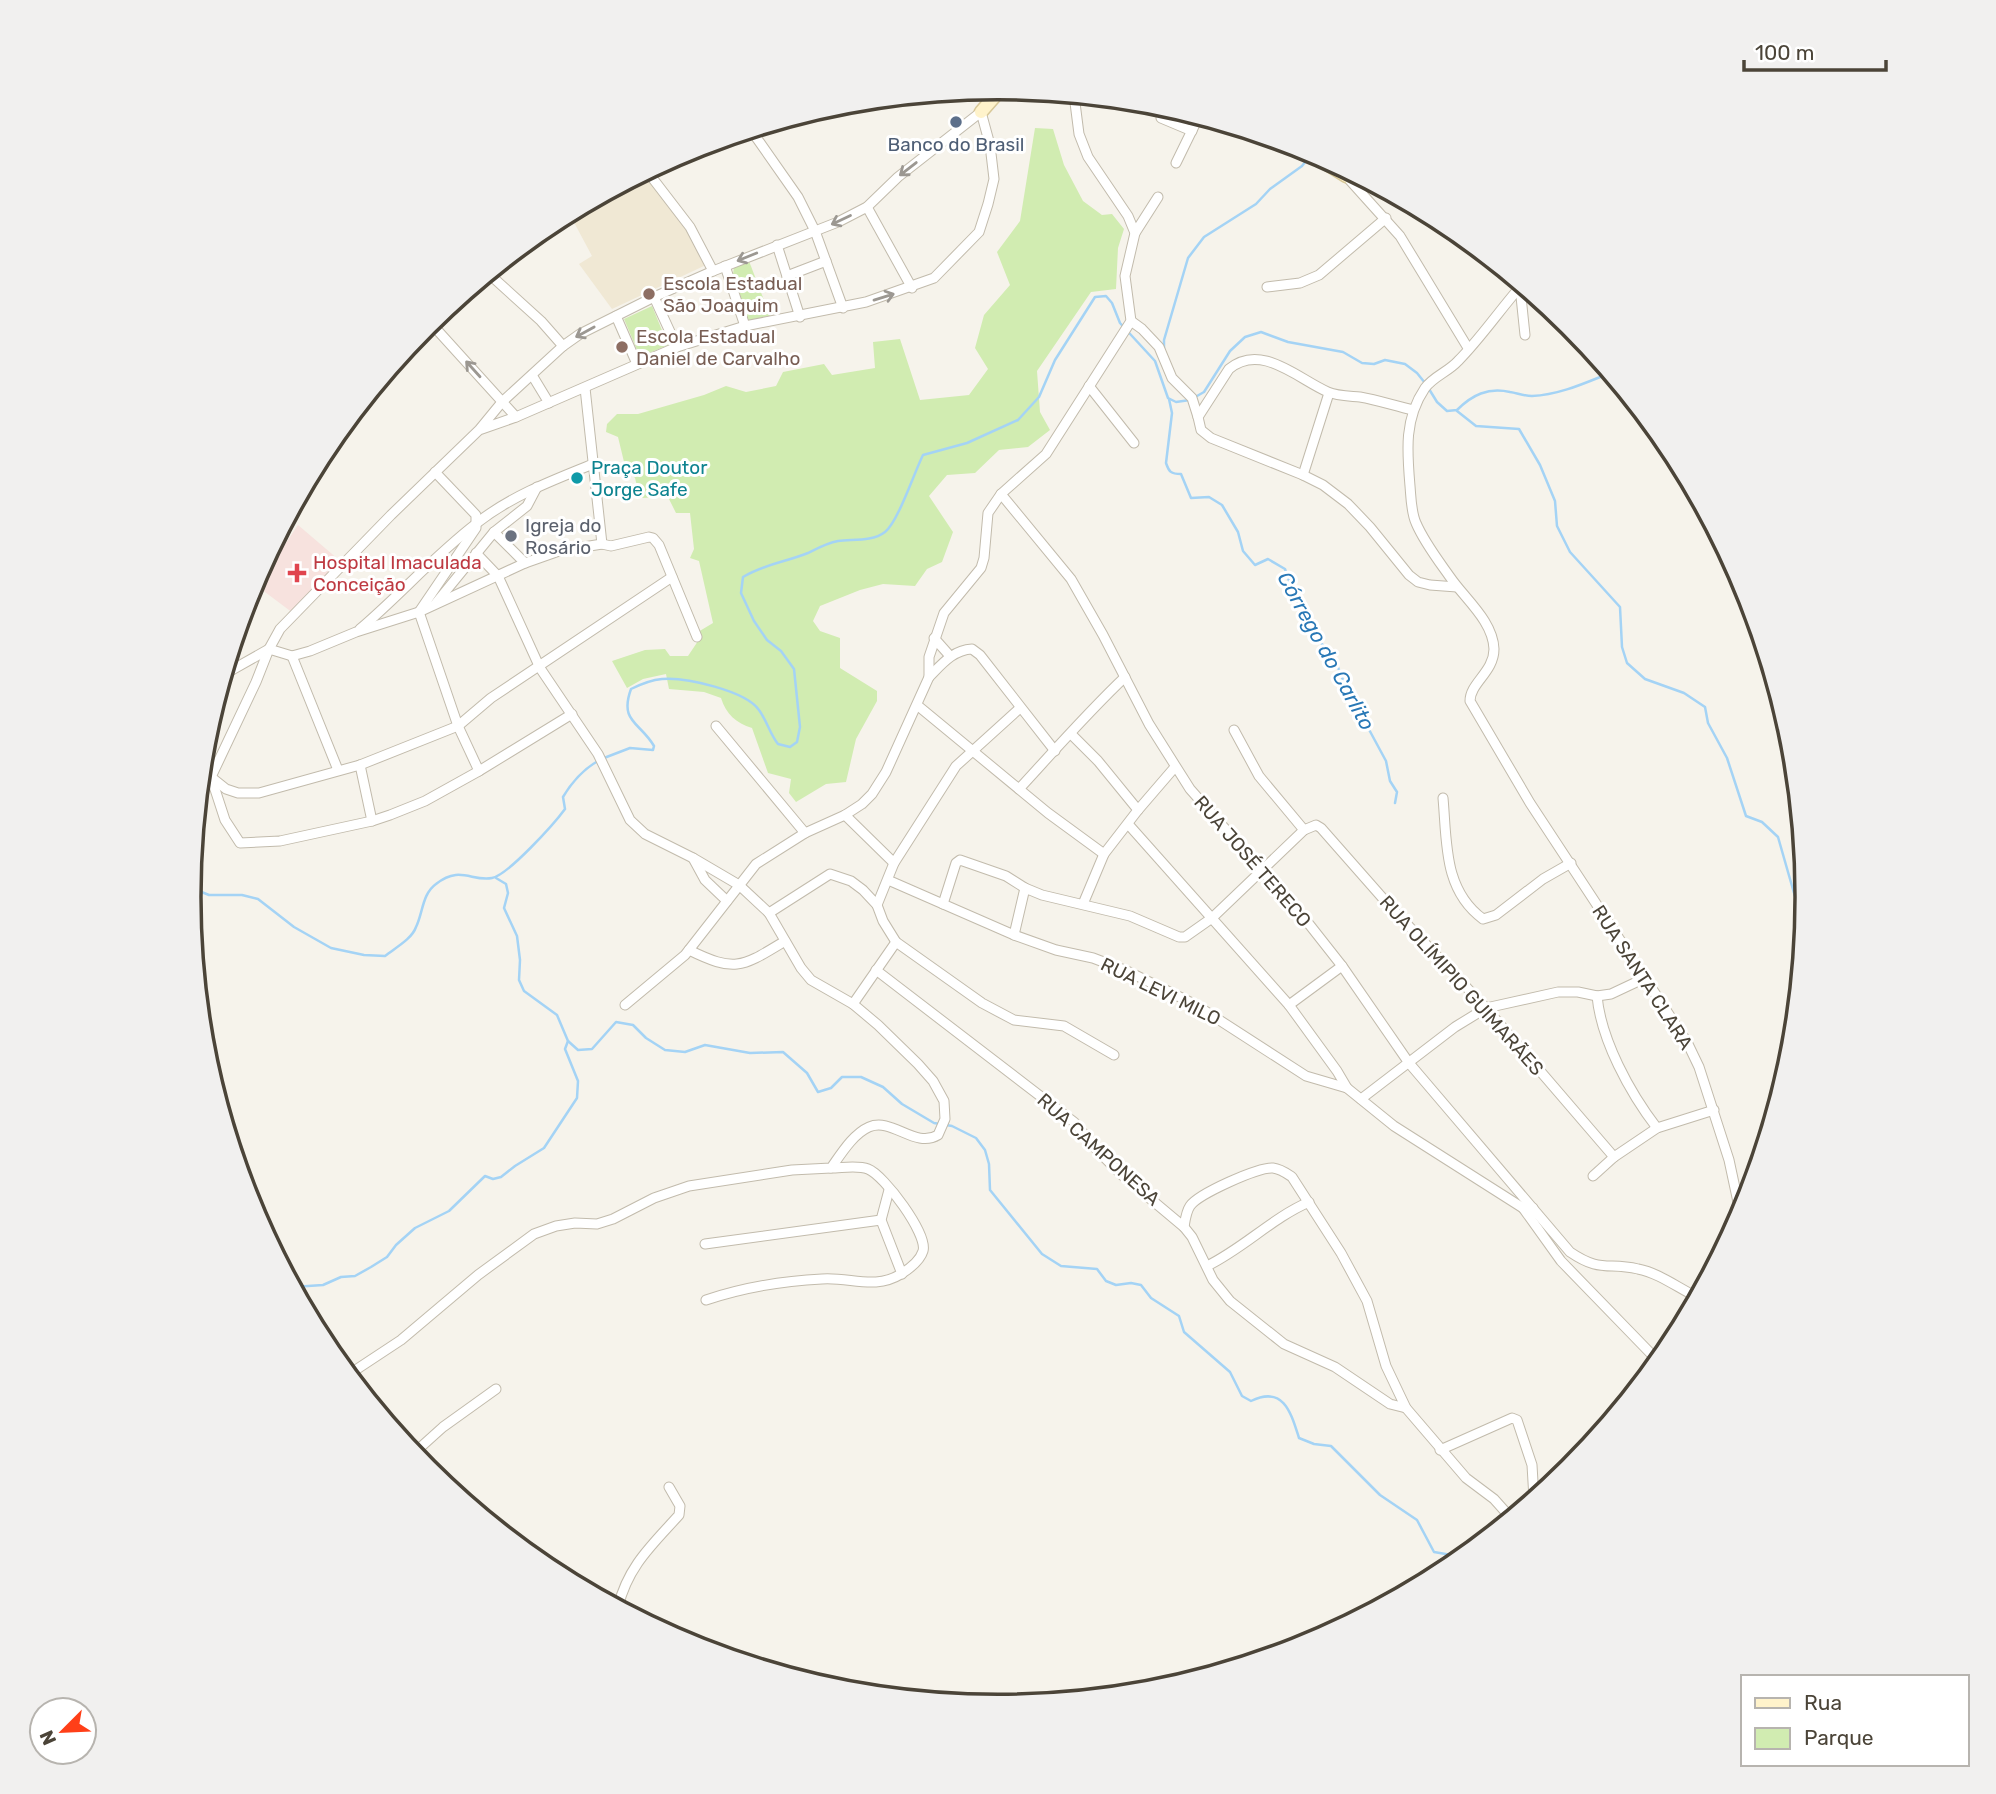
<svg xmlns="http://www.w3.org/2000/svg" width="1996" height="1794" viewBox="0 0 1996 1794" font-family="Rubik,sans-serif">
<rect width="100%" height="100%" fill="#f6f3eb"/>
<polygon fill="#f0e8d4" points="643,173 693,239 706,265 612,309 579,264 592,256 569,213"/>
<polygon fill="#f7e2de" points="298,525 339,560 293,613 257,586"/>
<g fill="#d1ecb1">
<polygon points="1081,96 1156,103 1181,112 1129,104 1083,103"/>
<path d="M1035,128L1053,129L1064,165L1083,201L1102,215L1112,214L1124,229L1118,248L1116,289L1091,292L1037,371L1040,412L1050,430L1028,447L999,450L975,473L947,475L929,496L953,532L942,562L927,569L915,586L883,584L860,590L820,606L813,621L820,631L840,638V668L877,691V701L856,739L846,782L826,784L796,802L789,793L791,779L768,773L752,728C736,723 726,714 721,698L704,692L669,689L666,674L643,679L627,688L612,661L645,650L665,649L670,656H688L700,638L698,632L713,623L699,561L690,558L694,549L690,513H676L668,497L640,498L635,478L625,466L618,437L606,432L607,424L617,414H638L704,395L726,386L746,392L776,386L783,372L824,364L832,375L875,368L873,342L900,339L920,400L969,395L988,369L975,348L984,315L1010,285L997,252L1020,221Z"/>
<polygon points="749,261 770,316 748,320 733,275 734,266"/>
<polygon points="652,306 668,345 640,357 624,319"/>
</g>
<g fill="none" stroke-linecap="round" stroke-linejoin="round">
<g stroke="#a4d3f5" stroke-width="2.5">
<polyline points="1164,351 1164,340 1188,258 1204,237 1256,204 1270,189 1302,166 1309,157"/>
<path d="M1429,389L1437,402L1447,411L1457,410C1472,395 1488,387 1510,392C1517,393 1524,396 1532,396C1559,395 1585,383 1610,373"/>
<path d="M1169,399L1172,413L1166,463C1169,472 1171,474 1181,474L1191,498L1209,497L1222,505L1238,532L1243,551L1255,565L1268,559L1285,569L1296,601L1312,630L1337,665L1345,685L1386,761L1390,781L1397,792L1395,803"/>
<polyline points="1457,411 1476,426 1519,429 1540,465 1555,501 1557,526 1570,552 1620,607 1622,647 1627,663 1645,679 1684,693 1705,707 1708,723 1727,758 1746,816 1762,822 1778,837 1800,914 1805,921"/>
<path d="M604,758L630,748L653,750L654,746C640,722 619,722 631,689C641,684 651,680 662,679C686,677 746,691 759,710C767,721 770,734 778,744L790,747L797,742L800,727L794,669L781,651L767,640L754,621L741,593L743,577C764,564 786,562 808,553C818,548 827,543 838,541C853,539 872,542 885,532C898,522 914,473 923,455L967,443L1018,420L1039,397L1055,360L1095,297L1106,296L1112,303L1120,323L1155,361L1168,398L1176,402L1190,400L1204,392L1230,351L1245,337L1261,332L1288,342L1343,352L1362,363L1374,364L1385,360L1405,364L1417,373L1425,383"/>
<path d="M496,878L506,884L508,893L504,908L517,936L520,960L519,980L524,991L557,1015L568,1041L578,1050L592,1049L616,1022L633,1025L646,1038L665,1050L685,1052L705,1045L750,1053L783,1052L807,1073L818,1092L831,1088L842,1077H861L883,1087L902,1104L934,1123L952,1126L976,1138L985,1150L989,1164L990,1190L1042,1254L1061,1266L1097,1269L1106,1281L1116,1285L1131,1283L1141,1285L1151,1298L1179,1316L1184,1332L1230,1372L1242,1396L1251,1401C1284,1385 1291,1413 1299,1438L1314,1444L1331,1446L1380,1495L1417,1520L1434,1552L1463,1557"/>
<path d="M189,887L209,895H242L258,899L294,927L331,948L364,955L385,956C395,948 412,939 416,927C423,913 422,894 436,884C460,865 472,882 492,878C508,875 554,824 565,809L563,797C572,782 582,770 598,761"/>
<polyline points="293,1287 323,1285 341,1277 355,1276 371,1267 387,1257 396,1245 415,1228 449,1211 485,1176 493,1179 501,1177 515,1166 544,1148 577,1098 578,1081 565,1049 568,1041"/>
</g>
<g stroke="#c2bbac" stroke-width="11">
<g id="street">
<polyline points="1161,118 1192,131"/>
<polyline points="751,130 798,197 815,231 843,308"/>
<polyline points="1176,163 1199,116"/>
<polyline points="647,171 690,227 713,271"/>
<polyline points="1346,176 1400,236 1468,348"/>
<polyline points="867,207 912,288"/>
<polyline points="1135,233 1158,197"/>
<polyline points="777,245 800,317"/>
<polyline points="725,266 745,326"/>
<polyline points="488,273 541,321 563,346"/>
<polyline points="787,276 826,261"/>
<path d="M1519,283L1520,287C1499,311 1480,339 1458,361C1448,372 1434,376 1425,388C1404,419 1407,451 1410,486C1411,497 1411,512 1416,523C1424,542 1438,560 1450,577C1465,599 1493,621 1494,649C1494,672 1470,683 1470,701L1530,803L1687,1042L1699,1067L1729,1160L1741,1216"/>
<polyline points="1267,287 1300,283 1319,275 1386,218"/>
<polyline points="1520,287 1525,335"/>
<polyline points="654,297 677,347"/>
<polyline points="616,316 637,364"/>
<polyline points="429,321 516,417"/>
<polyline points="1131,321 1142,329 1159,347 1172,378 1192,398 1198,417"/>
<polyline points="532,375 549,403"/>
<polyline points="1089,386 1134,443"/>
<polyline points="585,388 602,544"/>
<path d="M1413,410C1395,406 1378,400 1360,397C1350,396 1337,396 1328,392C1298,379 1261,342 1229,369L1198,417L1201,430L1211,438L1303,475L1323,485L1348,504L1370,527L1409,575L1418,582L1430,585L1457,587"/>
<polyline points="479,430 516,417 677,347 745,326 866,302 934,278 979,232 988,204 994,179 990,145 981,112 898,177 867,207 838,222 713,271 654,297 580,334 563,346 502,402 479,430 391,515 280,629 269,649 256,682 211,777 225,820 240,843 280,841 372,821 390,815 425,801 479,771 572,714"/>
<polyline points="435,472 476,515 476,528 419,612 458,726 479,771"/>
<polyline points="1303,475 1329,393"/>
<path d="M1001,494L1071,579L1103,635L1149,724L1190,789L1305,919L1342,966L1409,1063L1570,1252C1601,1273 1607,1262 1638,1269C1659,1273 1678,1288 1697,1297"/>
<polyline points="494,532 525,563"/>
<polyline points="436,603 494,532 527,506 537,487"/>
<path d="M360,629C400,595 435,555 477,523C511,496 553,480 593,464"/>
<polyline points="934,638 950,656"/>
<polyline points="292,656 338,770"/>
<polyline points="223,675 269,649 292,656 310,651 356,632 419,612 525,563 559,551 602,544 611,546 649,537 653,538 659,545 697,637"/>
<path d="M929,677C942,664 953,650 972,649L980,655L1055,751"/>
<polyline points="917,705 1048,813 1104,854"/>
<polyline points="716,726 805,833"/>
<polyline points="1234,730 1259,776 1304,830"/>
<polyline points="1071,734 1098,761 1138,810"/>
<polyline points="360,765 372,821"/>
<polyline points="201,773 211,777 226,789 238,793 259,793 360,765 458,726 491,698 672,577"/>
<path d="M1019,789C1054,751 1088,712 1125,677"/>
<path d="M1443,798C1447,841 1443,890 1483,919L1496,915L1543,879L1571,863"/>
<polyline points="845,815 894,863"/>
<polyline points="1128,824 1289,1005 1337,1071 1347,1088 1394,1126 1523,1208 1533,1208"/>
<polyline points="693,858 705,880 727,901"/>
<polyline points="888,880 1014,935 1056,950 1093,958 1127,971 1196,1005 1306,1076 1347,1088"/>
<polyline points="943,904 956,863 960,860 1006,876 1025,888"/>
<polyline points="1083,904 1104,854 1138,810 1175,767"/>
<polyline points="877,905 894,863 956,766 1020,708"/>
<polyline points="769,913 830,874 851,881 863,890 877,905 883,921 896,942 982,1003 1014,1020 1064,1026 1114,1055"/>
<polyline points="1014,935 1025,888 1042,895 1130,916 1179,937 1185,937 1212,918 1304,830 1316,825 1321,828 1387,903 1486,1008 1614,1157 1657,1128 1714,1110"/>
<path d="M689,950C736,973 742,967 785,941"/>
<polyline points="876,970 1074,1122 1097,1150 1122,1175 1184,1227 1192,1237 1213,1280 1230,1301 1284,1344 1335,1367 1390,1404 1406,1408"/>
<path d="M1597,996C1601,1040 1630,1093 1657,1128"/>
<polyline points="853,1004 896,942"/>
<polyline points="625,1005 685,955 756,864 805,833 845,815 862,804 872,794 886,772 929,677 929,657 944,613 981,568 984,558 988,513 1001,494 1046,454 1131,321 1125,276 1135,233 1128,216 1088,157 1079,134 1074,95"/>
<polyline points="1289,1005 1342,966"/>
<polyline points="1361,1099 1455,1027 1486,1008 1558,992 1578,992 1597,996 1611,994 1645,978"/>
<polyline points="1593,1176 1614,1157"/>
<polyline points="889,1190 881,1220 902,1274"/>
<polyline points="1523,1208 1561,1261 1659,1362"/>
<path d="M1184,1227C1185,1221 1186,1212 1190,1206C1198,1194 1258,1167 1273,1168C1281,1169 1286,1173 1292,1177L1341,1253L1367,1301L1386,1366L1406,1408L1466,1478L1494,1499L1511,1518"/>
<polyline points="705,1244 881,1220"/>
<path d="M1207,1266C1244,1248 1272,1218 1309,1202"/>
<path d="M706,1300C745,1287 782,1281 822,1279C851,1277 875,1290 901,1274C909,1269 920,1261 923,1251C928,1234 884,1175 868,1169C858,1165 842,1168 831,1168"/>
<path d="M348,1375L401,1340L478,1275L534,1234L556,1226L575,1223L597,1224L613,1219L654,1198L689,1186L792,1170L831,1168C841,1154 853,1134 869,1127C892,1117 915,1149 938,1135L945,1119L944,1101L933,1081L918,1064L878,1025L853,1004L811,980L801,968L769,913L739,885L693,858L645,834L630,820L598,754L540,668L498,576L476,553"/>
<polyline points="1440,1450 1512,1418 1517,1420 1532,1465 1534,1499"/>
<polyline points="413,1454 443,1427 496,1389"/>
<path d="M618,1607C628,1566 652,1545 679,1515L680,1506L669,1487"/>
</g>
</g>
<g stroke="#d8c898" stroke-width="15">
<g id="secondary">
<polyline points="981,112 1002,88"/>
<polyline points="1298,146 1346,176 1363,178"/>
</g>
</g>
<use href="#street" stroke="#fff" stroke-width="9"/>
<use href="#secondary" stroke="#fff3cb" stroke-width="12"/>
</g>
<defs><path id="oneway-shaft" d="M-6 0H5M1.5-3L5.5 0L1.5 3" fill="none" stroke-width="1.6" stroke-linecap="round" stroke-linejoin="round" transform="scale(1.75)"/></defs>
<g stroke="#9c9892">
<use href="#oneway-shaft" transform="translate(908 169) rotate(142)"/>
<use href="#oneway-shaft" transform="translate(841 220) rotate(155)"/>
<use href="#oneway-shaft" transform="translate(747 257) rotate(158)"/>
<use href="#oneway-shaft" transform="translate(884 297) rotate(-17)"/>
<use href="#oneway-shaft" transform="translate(585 332) rotate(151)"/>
<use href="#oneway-shaft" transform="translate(473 369) rotate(-132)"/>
</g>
<circle fill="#5c6f8a" stroke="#fff" stroke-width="2.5" cx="956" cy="122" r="7"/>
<g fill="#8d6e63" stroke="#fff" stroke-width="2.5">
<circle cx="649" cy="294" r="7"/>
<circle cx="622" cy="347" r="7"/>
</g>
<circle fill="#0f9aa8" stroke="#fff" stroke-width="2.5" cx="577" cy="478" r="7"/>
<circle fill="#6b7280" stroke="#fff" stroke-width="2.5" cx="511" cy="536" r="7"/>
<path fill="#e0444e" stroke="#fff" stroke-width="2.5" d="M293.5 562.5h7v7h7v7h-7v7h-7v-7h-7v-7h7z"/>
<g text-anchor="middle" stroke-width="6" stroke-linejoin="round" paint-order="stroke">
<g font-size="19" fill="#4e5e75" stroke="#fff">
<text x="956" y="151">Banco do Brasil</text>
</g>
<g font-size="19" fill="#785e54" stroke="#fff" text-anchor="start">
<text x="663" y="290">Escola Estadual<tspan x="663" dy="22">São Joaquim</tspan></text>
<text x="636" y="343">Escola Estadual<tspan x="636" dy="22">Daniel de Carvalho</tspan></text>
</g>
<g font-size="19" fill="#0d838f" stroke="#fff" text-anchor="start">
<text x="591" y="474">Praça Doutor<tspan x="591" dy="22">Jorge Safe</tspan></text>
</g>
<g font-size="19" fill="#5b616d" stroke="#fff" text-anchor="start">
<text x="525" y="532">Igreja do<tspan x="525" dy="22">Rosário</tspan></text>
</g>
<g font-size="19" fill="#be3a42" stroke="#fff" text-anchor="start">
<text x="313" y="569">Hospital Imaculada<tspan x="313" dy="22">Conceição</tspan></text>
</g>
<g font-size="19" fill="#4b4438" stroke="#fff">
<text transform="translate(1253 861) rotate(49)" y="7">RUA JOSÉ TERECO</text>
<text transform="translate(1643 977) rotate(57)" y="7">RUA SANTA CLARA</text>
<text transform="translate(1462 985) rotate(48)" y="7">RUA OLÍMIPIO GUIMARÃES</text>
<text transform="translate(1161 991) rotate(26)" y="7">RUA LEVI MILO</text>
<text transform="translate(1099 1149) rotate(42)" y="7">RUA CAMPONESA</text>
</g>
<g font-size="21" font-style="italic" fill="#2878b6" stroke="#fff">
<text transform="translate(1326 651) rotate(61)" y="7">Córrego do Carlito</text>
</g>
</g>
<path d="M0 0H1996V1794H0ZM201 897a797 797 0 1 1 1594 0a797 797 0 1 1-1594 0Z" fill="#f1f0ef" fill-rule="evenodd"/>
<path fill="none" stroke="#4b4438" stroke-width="3.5" d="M201 897a797 797 0 1 1 1594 0a797 797 0 1 1-1594 0Z"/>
<rect x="1741" y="1675" width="228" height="91" fill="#ffffff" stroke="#b7b4af" stroke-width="2"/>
<rect x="1755" y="1698" width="35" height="10" fill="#fff3cb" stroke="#b7b4af" stroke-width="2"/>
<text x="1804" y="1710" font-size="21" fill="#4b4438">Rua</text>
<rect x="1755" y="1728" width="35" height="21" fill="#d1ecb1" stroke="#b7b4af" stroke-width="2"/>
<text x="1804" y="1745" font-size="21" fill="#4b4438">Parque</text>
<g transform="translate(63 1731) rotate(246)"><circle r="33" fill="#ffffff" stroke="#b7b4af" stroke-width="2"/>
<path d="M0-5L12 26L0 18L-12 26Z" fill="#ff3f18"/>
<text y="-10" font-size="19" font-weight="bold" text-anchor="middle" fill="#4b4438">N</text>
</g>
<path d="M1744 60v10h142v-10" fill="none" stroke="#4b4438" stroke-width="3.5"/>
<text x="1755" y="60" font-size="21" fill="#4b4438" stroke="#ffffff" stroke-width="5" paint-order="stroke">100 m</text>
</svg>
